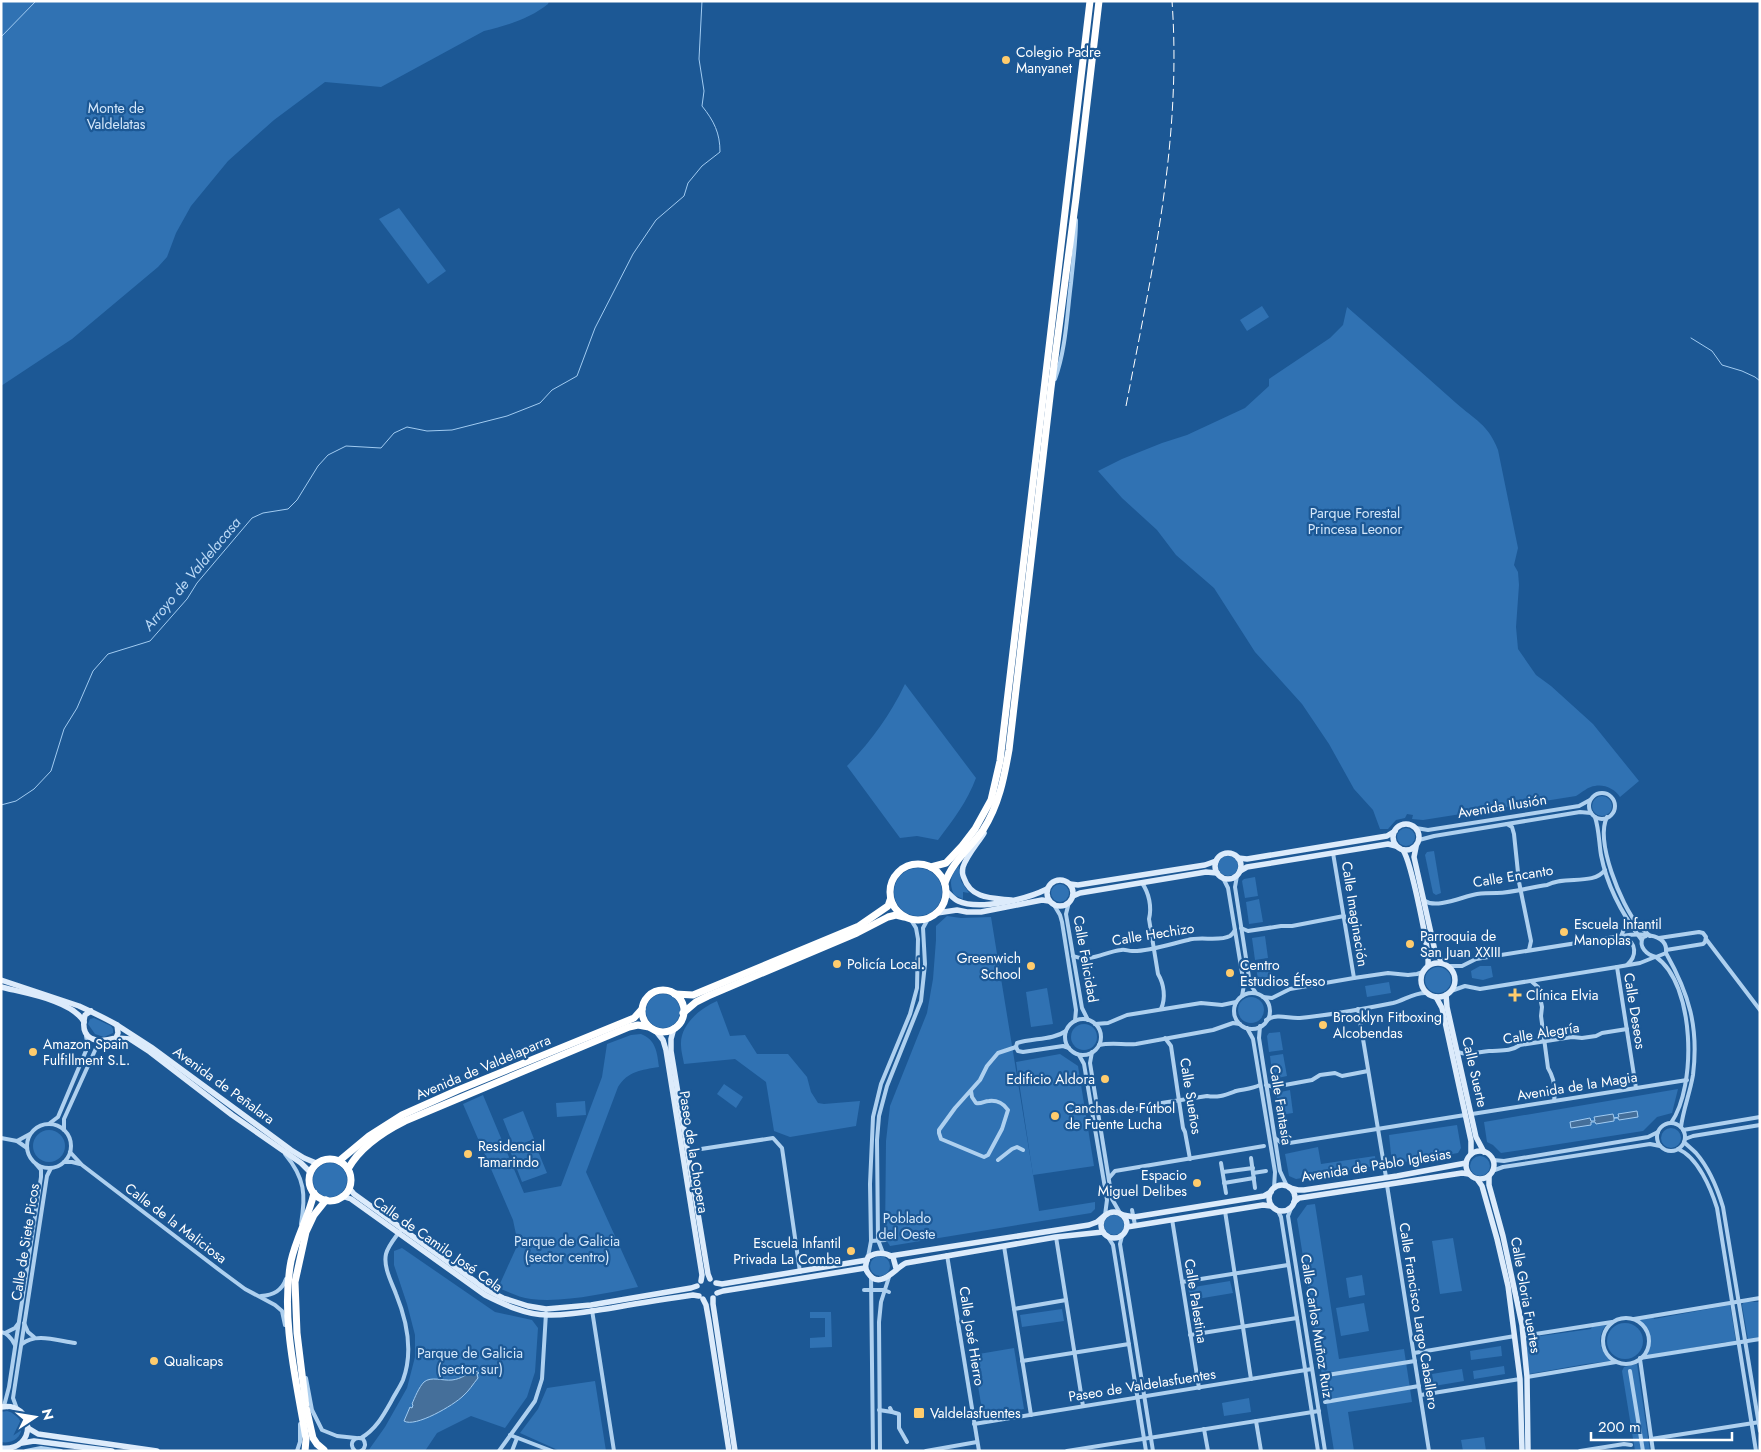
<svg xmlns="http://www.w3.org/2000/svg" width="1761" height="1452" viewBox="0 0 1761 1452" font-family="Jost,sans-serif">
<rect width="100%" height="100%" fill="#1c5895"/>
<g fill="#3072b3">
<path d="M1,1H549L548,4C531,18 506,26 484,31L381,87L325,82L274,120L228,161L191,206L176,233L167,257L158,267L72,339L1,386Z"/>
<polygon points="399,208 446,271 428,284 379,219"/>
<polygon points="1262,306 1269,317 1247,331 1240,320"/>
<path d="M1347,307C1384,339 1420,371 1456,403C1475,420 1488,424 1498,450L1518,548L1514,565L1518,572L1519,585L1516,627L1518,649L1536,675L1551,686L1593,724L1639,781L1620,797C1615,789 1604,784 1595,786C1589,786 1581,793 1576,796L1423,820L1412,819L1413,815L1407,814L1405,818L1396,820L1388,829H1380L1373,810L1354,789L1329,744L1302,704L1255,652L1214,588L1176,555L1157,530L1122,498L1098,471L1122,459L1162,443L1187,435L1245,408L1269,386V379L1330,338L1343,325Z"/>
<path d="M905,684L976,778C967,802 953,820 938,840L917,836L900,838L847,766C872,740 889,717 905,684Z"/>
<circle cx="1602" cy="806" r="10"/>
<circle cx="1406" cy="837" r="9"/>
<polygon points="1434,851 1441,893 1436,895 1433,893 1425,855 1427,852"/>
<circle cx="1228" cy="866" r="10"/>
<path d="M959,866L961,881L969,893L963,892V899L954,895C949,883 950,875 959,866Z"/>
<circle cx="918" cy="892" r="24"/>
<polygon points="1255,877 1258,896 1245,898 1242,881 1244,879"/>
<circle cx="1060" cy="893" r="9"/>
<polygon points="1259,899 1263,922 1249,924 1246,902"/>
<polygon points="947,916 961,918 991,917 1039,1211 1095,1202 1095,1209 1091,1213 890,1246 885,1238 886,1141 890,1106 927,1013 933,979 936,940 936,926"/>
<polygon points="1265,936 1268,958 1255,960 1252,938"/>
<polygon points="1269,962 1272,981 1260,983 1258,982 1256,964"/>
<polygon points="1480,966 1491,966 1493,977 1483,980 1472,978 1471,971"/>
<circle cx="1438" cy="980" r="13"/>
<polygon points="1389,982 1391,993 1367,997 1365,986"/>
<polygon points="1047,988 1053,1024 1031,1027 1026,992"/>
<circle cx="663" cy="1011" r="17"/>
<circle cx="1251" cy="1010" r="13"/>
<path d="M717,1001L730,1036L745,1035L757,1054H788L807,1077L811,1092L818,1103L824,1104L860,1101L856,1126L790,1137L774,1131L766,1082L735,1059L684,1064C683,1058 681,1051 681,1045C680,1024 701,1008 717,1001Z"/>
<polygon points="94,1018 111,1026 113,1029 113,1033 104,1037 95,1034 88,1024 90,1019"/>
<circle cx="1084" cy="1037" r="13"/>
<polygon points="1280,1032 1283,1050 1269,1052 1267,1036 1269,1033"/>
<path d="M641,1034C656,1040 657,1052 659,1067C641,1070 628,1071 618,1087L586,1172L638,1287C606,1293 564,1303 531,1299C520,1298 509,1292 498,1288L518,1244L513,1220L463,1104L483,1095L524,1193L561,1186L602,1077L607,1044L631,1035Z"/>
<polygon points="1060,1054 1078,1066 1094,1166 1033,1175 1016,1062"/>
<polygon points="1283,1054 1287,1076 1273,1079 1270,1056"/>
<polygon points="724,1084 743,1097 736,1108 717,1094"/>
<polygon points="1678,1089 1672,1113 1657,1117 1643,1131 1501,1153 1493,1145 1487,1142 1484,1122"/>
<polygon points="1290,1090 1293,1113 1280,1115 1276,1093"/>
<polygon points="585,1101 586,1115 557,1117 556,1103"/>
<polygon points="523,1111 534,1139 514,1147 503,1119"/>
<polygon points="1457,1125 1461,1148 1458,1153 1392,1164 1389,1135"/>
<circle cx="1671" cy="1138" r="10"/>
<circle cx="49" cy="1146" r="16"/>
<polygon points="535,1144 547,1173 522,1182 517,1169 541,1159 516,1168 511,1153"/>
<polygon points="1318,1147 1321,1164 1375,1156 1376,1166 1296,1179 1289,1176 1285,1154"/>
<circle cx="1480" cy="1166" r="10"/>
<circle cx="330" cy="1180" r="17"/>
<polygon points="1315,1204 1339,1359 1404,1349 1412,1402 1348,1412 1354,1451 1334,1451 1297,1219 1307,1205"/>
<circle cx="1114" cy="1225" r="10"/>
<polygon points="1453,1238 1462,1291 1440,1294 1432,1241"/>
<polygon points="402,1248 495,1312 532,1320 538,1328 535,1372 527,1397 505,1428 471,1416 437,1433 425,1451 368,1451 385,1427 407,1388 415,1357 415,1335 407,1304 394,1265 394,1251"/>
<circle cx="880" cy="1266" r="10"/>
<polygon points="1362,1275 1365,1295 1349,1298 1346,1278"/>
<polygon points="1230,1281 1233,1293 1191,1300 1188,1288"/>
<polygon points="1744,1302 1760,1302 1760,1337 1748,1339 1742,1305"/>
<polygon points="1364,1303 1369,1331 1341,1336 1336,1308"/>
<path d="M1730,1305L1736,1342L1727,1343L1726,1342L1645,1356C1653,1342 1651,1330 1639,1320L1653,1317L1654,1319Z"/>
<polygon points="1062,1309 1064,1321 1022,1327 1020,1315"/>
<polygon points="810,1312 831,1312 832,1347 810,1348 810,1338 825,1337 825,1318 810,1318"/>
<circle cx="1625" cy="1341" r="18"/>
<path d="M1606,1325C1596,1338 1600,1351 1611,1361L1586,1364L1529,1374L1526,1338L1591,1329L1592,1327Z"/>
<polygon points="1501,1346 1502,1356 1471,1360 1470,1351"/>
<polygon points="1014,1348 1024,1409 983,1416 973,1355"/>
<polygon points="1637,1364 1650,1451 1635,1451 1622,1371 1624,1367"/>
<polygon points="1504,1366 1505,1374 1474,1379 1473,1371"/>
<polygon points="1462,1369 1464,1381 1434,1386 1432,1374"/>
<polygon points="595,1381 606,1451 560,1451 520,1433 538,1409 547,1388"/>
<polygon points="1249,1398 1251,1412 1224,1416 1222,1403"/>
<path d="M7,1411C30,1417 24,1446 1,1442V1412Z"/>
<polygon points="1484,1437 1486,1451 1463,1451 1461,1440"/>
</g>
<g fill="#456f9a" stroke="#a1cbf1">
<polygon points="1637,1111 1638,1117 1619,1120 1618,1118 1614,1118 1614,1121 1596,1124 1595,1122 1591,1122 1591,1125 1571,1128 1570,1122 1590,1118 1591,1121 1595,1121 1594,1117 1613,1114 1614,1118 1619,1117 1618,1114"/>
<path d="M473,1369L479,1373L477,1374L478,1378C473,1384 469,1391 463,1396C454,1405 415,1428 404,1421L410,1407L412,1408L413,1405L412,1404C415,1397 419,1387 424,1382C431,1376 443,1381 452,1380C461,1379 468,1374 473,1369Z"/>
</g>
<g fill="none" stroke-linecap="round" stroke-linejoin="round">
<g stroke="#a1cbf1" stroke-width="1">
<polyline points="1,37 36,1"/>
<polyline points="1691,338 1712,351 1722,365 1742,371 1755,377 1760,381"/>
<path d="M1,805L16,801L34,789L51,771L64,729L77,708L93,671L108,654L150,641L187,599L197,583L252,518L263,513L288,509L297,500L318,466L328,455L346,446L381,448L394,433L407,427L427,431L452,430L507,416L540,403L552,390L577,376L595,328L633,254L656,220L684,196L688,183L702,166L720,152C720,133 714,121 702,106L704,91L699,59L702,1"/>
</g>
<g stroke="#aed0ef" stroke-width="4">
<path d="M1055,379C1066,349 1067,314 1071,283C1073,262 1076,241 1076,220"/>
<circle cx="1602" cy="806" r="13"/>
<path d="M1595,817C1599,829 1599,843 1601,855C1607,886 1622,914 1641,939"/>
<path d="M1607,817C1595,841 1621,905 1638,925C1642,929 1646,932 1650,936"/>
<polyline points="1507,824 1512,827 1514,834 1519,882 1531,941 1529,950"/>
<polyline points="1416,828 1428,830 1579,806 1590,800"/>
<polyline points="1419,840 1434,836 1580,812 1591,813"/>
<polyline points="1333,853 1354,978"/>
<polyline points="1237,876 1235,887 1250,984 1256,993"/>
<polyline points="1223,878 1228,888 1244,985 1242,996"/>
<path d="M1142,883C1149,893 1152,907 1149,919L1158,974C1164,984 1166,998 1161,1009"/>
<path d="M1425,901C1437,909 1464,896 1477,894C1484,893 1490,893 1497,893C1513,893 1531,887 1547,885C1565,875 1593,886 1605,870"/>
<polyline points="1069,902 1066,914 1082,1008 1088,1020"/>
<polyline points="1054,905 1060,915 1062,922 1076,1010 1075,1021"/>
<polyline points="1241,928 1248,931 1281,926 1292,926 1344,916"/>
<path d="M1622,936C1635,934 1669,931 1666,953L1656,957C1647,955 1638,947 1643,937L1646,936"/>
<path d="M1624,937C1637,943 1637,956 1627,965"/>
<polyline points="1659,938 1699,932 1703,933 1706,937 1705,942 1703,944 1666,950"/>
<polyline points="1706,939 1760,1010"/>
<path d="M1666,953C1689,994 1699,1027 1693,1075C1690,1093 1683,1110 1681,1127"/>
<path d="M1073,956C1090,963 1104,952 1121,950C1125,949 1128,951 1132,951C1147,952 1174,943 1188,940C1201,936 1219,942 1230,936C1233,934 1234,932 1235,930"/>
<path d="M1656,957C1695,984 1697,1086 1671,1123"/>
<polyline points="1448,966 1462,966 1476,959 1621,936 1626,925 1627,919"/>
<polyline points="1617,967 1636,1088"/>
<path d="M1531,981L1538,987L1542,1007L1541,1016L1548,1068C1554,1078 1556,1089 1554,1101"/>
<polyline points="1451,991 1465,986 1480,989 1617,967 1640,963 1655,957"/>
<circle cx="1252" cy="1011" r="18"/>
<polyline points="1263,997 1272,998 1290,989 1354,978 1388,973 1408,975 1417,974 1423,972"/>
<polyline points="1358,1009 1386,1177"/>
<circle cx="1083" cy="1037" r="18"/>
<path d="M1266,1020C1279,1013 1288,1019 1300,1018C1331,1015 1363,1009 1393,1003C1405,1000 1414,992 1427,993"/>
<polyline points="1095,1024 1108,1023 1127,1015 1201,1003 1222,1005 1236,1002"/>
<polyline points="1260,1026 1259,1038 1280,1171 1287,1186"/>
<polyline points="1247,1028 1253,1039 1275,1172 1274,1188"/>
<polyline points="1165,1038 1171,1046 1183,1128 1185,1132 1190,1159"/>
<path d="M1099,1045C1112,1042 1123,1045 1136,1044L1213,1030L1233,1023L1240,1024"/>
<polyline points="1016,1047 1018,1051 1023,1052 1063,1046 1069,1048"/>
<path d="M1016,1047L1017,1043C1033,1038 1053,1040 1066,1031"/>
<polyline points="1092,1052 1090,1063 1112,1199 1120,1213"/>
<path d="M1458,1052C1468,1056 1478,1052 1489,1051C1500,1050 1510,1052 1520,1045L1572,1037L1582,1038L1596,1036L1602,1033L1627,1029"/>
<polyline points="1079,1055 1084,1064 1107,1200 1105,1215"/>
<polyline points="1266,1085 1274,1087 1312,1080 1320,1075 1335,1073 1342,1076 1368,1071"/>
<path d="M971,1091L972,1097L976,1103C982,1104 984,1101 989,1101C997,1100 1004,1104 1008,1110L1002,1129L988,1155L984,1157L941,1139L939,1133V1130L955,1108L980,1080L987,1066L998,1053L1016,1047"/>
<path d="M1098,1109C1109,1113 1144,1110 1155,1104L1207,1096C1218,1098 1225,1095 1236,1091C1244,1089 1252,1089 1260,1085"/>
<polyline points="1472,1114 1687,1080"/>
<circle cx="1671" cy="1137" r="14"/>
<polyline points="50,1123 58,1117 88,1046 86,1036"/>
<circle cx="49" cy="1146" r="22"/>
<polyline points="64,1130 64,1119 97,1046 102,1042"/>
<polyline points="1683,1130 1760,1117"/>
<polyline points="1,1138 17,1141 27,1148"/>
<polyline points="1275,1138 1283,1144 1465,1115"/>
<polyline points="1685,1139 1693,1136 1760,1125"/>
<polyline points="17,1141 30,1134"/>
<path d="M1684,1142C1688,1146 1692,1149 1696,1153C1709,1168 1717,1187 1723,1207L1760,1431"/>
<path d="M1678,1149C1698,1157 1711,1189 1717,1208L1756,1451"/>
<polyline points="688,1151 773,1138 782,1148 800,1272"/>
<polyline points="70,1152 82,1165 222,1272 245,1289 275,1305 282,1311 285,1325"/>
<path d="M285,1154C305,1178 306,1195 301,1224"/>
<polyline points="1251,1158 1255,1188"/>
<polyline points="998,1160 1012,1149 1017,1147 1023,1150"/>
<polyline points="1493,1160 1504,1161 1648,1137 1658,1132"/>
<polyline points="64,1162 72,1162 80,1164"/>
<polyline points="1221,1163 1226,1193"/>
<polyline points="1492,1171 1503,1167 1650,1144 1660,1146"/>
<polyline points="1223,1172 1253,1168"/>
<polyline points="1253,1173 1266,1171"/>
<polyline points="1109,1178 1115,1171 1264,1146"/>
<polyline points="1224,1183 1254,1178"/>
<polyline points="1387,1185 1429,1451"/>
<polyline points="1292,1206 1288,1216 1325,1451"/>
<polyline points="1132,1210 1135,1225"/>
<polyline points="1225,1211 1251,1379"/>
<polyline points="1278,1211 1281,1217 1318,1451"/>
<polyline points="1172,1219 1199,1388"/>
<polyline points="1122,1236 1120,1244 1153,1451"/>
<polyline points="1056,1237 1083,1406"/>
<polyline points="1108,1237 1113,1245 1146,1451"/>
<polyline points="871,1241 885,1240"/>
<polyline points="1004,1246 1031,1415"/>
<polyline points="883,1253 878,1240 877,1140 879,1116 887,1086 921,1001 925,964 923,928 928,919"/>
<polyline points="947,1255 979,1451"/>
<polyline points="868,1257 871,1241 870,1184 873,1117 881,1084 910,1014 917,988 918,939 916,928 911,920"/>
<polyline points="871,1276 873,1451"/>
<polyline points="1182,1282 1288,1265"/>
<polyline points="864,1290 884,1290 889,1292"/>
<path d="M261,1296C273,1295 282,1291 286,1279"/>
<polyline points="1014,1309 1066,1300"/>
<polyline points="592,1310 614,1451"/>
<circle cx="1626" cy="1341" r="23"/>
<polyline points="1634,1319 1760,1298"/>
<polyline points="24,1323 28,1332 34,1337"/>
<path d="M1,1332C8,1333 12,1339 15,1345"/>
<polyline points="5,1333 15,1328 18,1324"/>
<polyline points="1190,1335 1297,1318"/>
<polyline points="1523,1336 1612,1322"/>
<path d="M22,1344C35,1332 59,1341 75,1343"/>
<polyline points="1414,1353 1515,1336"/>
<polyline points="1640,1358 1760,1339"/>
<polyline points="1640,1359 1653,1451"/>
<polyline points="1022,1361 1129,1344"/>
<polyline points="1630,1371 1643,1451"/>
<polyline points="1321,1376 1415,1361"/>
<polyline points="1527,1377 1616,1362"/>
<polyline points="306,1378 312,1410 322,1430 337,1436 356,1438"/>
<polyline points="1421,1395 1520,1379"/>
<polyline points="1325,1402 1419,1386"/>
<polyline points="4,1406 9,1387 41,1177 41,1170 36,1164"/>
<polyline points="890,1408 892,1412 899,1414 899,1428 907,1442"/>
<polyline points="17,1409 13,1398 47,1176 51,1168"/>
<polyline points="879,1410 892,1412"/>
<polyline points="1256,1421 1261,1451"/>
<polyline points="974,1424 1312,1369"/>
<polyline points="1204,1429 1208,1451"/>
<polyline points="510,1435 552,1451"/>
<path d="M361,1438C376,1429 383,1416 392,1400C395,1394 400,1387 403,1380C413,1353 407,1321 396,1294C392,1283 383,1267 386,1254C388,1246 395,1238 400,1231"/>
<polyline points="1651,1439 1760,1422"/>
<polyline points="26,1451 41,1448 61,1451"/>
<polyline points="297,1451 300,1442 300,1424"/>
<path d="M355,1451C348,1444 354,1435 363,1439C366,1443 366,1448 361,1451"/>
<polyline points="499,1451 535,1401 542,1379 546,1313"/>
<polyline points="512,1451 517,1438"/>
<polyline points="880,1451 879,1322 881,1302 889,1277"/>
<polyline points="926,1451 977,1442"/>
<polyline points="1067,1451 1319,1411"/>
<polyline points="1580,1451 1624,1444 1631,1445"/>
</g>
<g stroke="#dcebfb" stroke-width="5.5">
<circle cx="1406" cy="837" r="13"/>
<path d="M984,833C978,843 967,855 963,867C962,871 962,874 964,878C971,899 992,898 1011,900"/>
<polyline points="1416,847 1414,857 1435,951 1443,963"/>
<path d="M1403,850C1411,862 1430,951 1428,966"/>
<circle cx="1228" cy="866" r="13"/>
<polyline points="1238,858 1247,859 1387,836 1395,831"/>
<polyline points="1240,871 1247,867 1388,844 1396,846"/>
<circle cx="1060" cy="893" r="13"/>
<polyline points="1070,884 1078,885 1205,865 1216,861"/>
<path d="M946,891C950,894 953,899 958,901C979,911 1027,899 1047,889"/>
<polyline points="1073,896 1080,893 1206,872 1217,873"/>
<polyline points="937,913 957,910 967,912 981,912 1042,900 1049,901"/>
<circle cx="1438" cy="980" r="17"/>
<path d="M1,980L79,1006C92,1012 105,1018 117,1025L118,1033L116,1038C96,1044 79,1040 85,1015L91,1011"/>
<path d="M1,987C24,993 72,1000 84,1022"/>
<polyline points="1446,995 1447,1007 1476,1137 1484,1152"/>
<polyline points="1436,997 1442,1008 1471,1141 1471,1154"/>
<polyline points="117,1025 151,1047 291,1150 304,1158 316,1163"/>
<polyline points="674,1028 671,1039 671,1051 708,1274 710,1279"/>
<polyline points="655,1030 663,1040 666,1050 702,1275 701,1281"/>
<polyline points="116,1038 130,1039 150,1052 232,1115 301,1163 310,1172"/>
<circle cx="1480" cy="1165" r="14"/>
<polyline points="1489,1176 1489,1185 1503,1236 1522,1325 1527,1377 1528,1451"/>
<polyline points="1477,1179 1482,1186 1497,1239 1508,1286 1520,1379 1522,1451"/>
<circle cx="1282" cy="1198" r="13"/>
<polyline points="349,1188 354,1194 487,1290 503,1298 528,1306 546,1309 591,1305 691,1288 697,1286"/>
<polyline points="1290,1188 1298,1190 1304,1190 1397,1176 1466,1163"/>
<path d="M342,1196L351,1199L485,1295C503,1304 526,1315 547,1315C569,1316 591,1311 612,1308C639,1303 666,1299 693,1295L699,1296"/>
<polyline points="1294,1202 1299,1198 1306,1197 1462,1173 1469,1174"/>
<circle cx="1114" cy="1225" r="13"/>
<polyline points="1123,1215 1134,1217 1264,1196 1271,1192"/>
<polyline points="1127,1227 1263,1205 1271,1206"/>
<polyline points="890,1256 1089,1225 1097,1222 1104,1216"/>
<path d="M896,1268L893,1257C884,1252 877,1252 868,1257C866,1263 864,1268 868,1273C880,1291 895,1268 906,1263L1056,1237L1103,1232"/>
<polyline points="716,1283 722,1284 867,1260"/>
<polyline points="717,1293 723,1291 865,1268"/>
<polyline points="713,1298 713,1304 735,1451"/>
<polyline points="703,1299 706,1305 709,1322 729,1451"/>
<path d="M1,1407C35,1401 38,1452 1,1448"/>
<polyline points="28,1428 38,1434 157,1451"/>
<polyline points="22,1443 34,1441 112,1451"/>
</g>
<g stroke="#fff" stroke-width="7">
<circle cx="918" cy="892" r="28"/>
<polyline points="931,867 946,863 962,846 975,829 991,800 1000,761 1090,1"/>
<path d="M945,883C952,862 970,848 983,830C999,805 1004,778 1009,750L1051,388L1076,198L1099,1"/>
<circle cx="663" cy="1011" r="21"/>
<polyline points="675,994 693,995 859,926 888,906 890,900"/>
<polyline points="683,1013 696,1002 708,996 857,933 888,917 896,915 904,917"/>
<circle cx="330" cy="1180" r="21"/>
<polyline points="339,1161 369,1136 402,1115 458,1090 634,1018 642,1009"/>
<path d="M348,1169C360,1147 383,1132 405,1121L629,1027L638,1025L649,1027"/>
<polyline points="324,1450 317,1444 313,1438 306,1407 297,1333 295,1282 306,1232 314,1215 326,1200"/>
<path d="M305,1451L306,1439C297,1383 280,1318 291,1261C296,1238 309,1216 314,1193"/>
</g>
<path stroke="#fff" stroke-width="1" stroke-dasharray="9 4" stroke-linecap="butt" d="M1126,406C1152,271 1182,140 1172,1"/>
</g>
<g fill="#ffcc6d" stroke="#1c5895" stroke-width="2">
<circle cx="1006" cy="60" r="5"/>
<circle cx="1564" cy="932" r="5"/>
<circle cx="1410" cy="944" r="5"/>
<circle cx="837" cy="964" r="5"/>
<circle cx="1031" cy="966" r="5"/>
<circle cx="1230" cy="973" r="5"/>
<path d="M1512.5 987.5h5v5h5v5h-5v5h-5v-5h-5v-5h5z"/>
<circle cx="1323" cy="1025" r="5"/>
<circle cx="33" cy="1052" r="5"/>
<circle cx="1105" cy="1079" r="5"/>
<circle cx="1055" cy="1116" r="5"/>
<circle cx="468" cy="1154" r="5"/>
<circle cx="1197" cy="1183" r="5"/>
<circle cx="851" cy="1251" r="5"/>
<circle cx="154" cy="1361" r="5"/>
<rect x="913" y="1407" width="12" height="12" rx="2.5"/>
</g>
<g text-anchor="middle" stroke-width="4.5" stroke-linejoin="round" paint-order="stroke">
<g font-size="14" fill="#fff" stroke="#1c5895" text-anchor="start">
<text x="1016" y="57">Colegio Padre<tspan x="1016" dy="16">Manyanet</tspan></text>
<text x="1574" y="929">Escuela Infantil<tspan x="1574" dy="16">Manoplas</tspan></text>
<text x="1420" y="941">Parroquia de<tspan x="1420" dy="16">San Juan XXIII</tspan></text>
<text x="1021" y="963" text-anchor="end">Greenwich<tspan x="1021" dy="16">School</tspan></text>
<text x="847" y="969">Policía Local.</text>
<text x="1240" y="970">Centro<tspan x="1240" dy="16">Estudios Éfeso</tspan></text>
<text x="1526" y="1000">Clínica Elvia</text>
<text x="1333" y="1022">Brooklyn Fitboxing<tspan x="1333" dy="16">Alcobendas</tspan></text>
<text x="43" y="1049">Amazon Spain<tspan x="43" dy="16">Fulfillment S.L.</tspan></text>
<text x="1095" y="1084" text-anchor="end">Edificio Aldora</text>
<text x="1065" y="1113">Canchas de Fútbol<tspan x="1065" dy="16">de Fuente Lucha</tspan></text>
<text x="478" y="1151">Residencial<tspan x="478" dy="16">Tamarindo</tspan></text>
<text x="1187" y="1180" text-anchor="end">Espacio<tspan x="1187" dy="16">Miguel Delibes</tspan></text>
<text x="841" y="1248" text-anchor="end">Escuela Infantil<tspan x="841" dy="16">Privada La Comba</tspan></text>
<text x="164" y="1366">Qualicaps</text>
<text x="930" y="1418">Valdelasfuentes</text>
</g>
<g font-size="14" fill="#d5e8fb" stroke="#1c5895">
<text x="116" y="113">Monte de<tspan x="116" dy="16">Valdelatas</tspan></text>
<text x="1355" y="518">Parque Forestal<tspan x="1355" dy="16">Princesa Leonor</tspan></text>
<text x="907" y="1223">Poblado<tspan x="907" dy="16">del Oeste</tspan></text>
<text x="567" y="1246">Parque de Galicia<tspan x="567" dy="16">(sector centro)</tspan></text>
<text x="470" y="1358">Parque de Galicia<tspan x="470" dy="16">(sector sur)</tspan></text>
</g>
<g font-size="14" fill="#fff" stroke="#1c5895">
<text transform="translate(1502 806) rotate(-9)" y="5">Avenida Ilusión</text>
<text transform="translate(1513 876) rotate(-9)" y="5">Calle Encanto</text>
<text transform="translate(1355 914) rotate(81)" y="5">Calle Imaginación</text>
<text transform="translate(1153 934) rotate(-9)" y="5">Calle Hechizo</text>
<text transform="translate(1086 959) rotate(80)" y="5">Calle Felicidad</text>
<text transform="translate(1635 1011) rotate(81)" y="5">Calle Deseos</text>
<text transform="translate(1541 1033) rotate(-9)" y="5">Calle Alegría</text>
<text transform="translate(483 1067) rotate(-23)" y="5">Avenida de Valdelaparra</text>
<text transform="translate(1475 1072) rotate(77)" y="5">Calle Suerte</text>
<text transform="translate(224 1085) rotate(36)" y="5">Avenida de Peñalara</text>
<text transform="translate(1577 1086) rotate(-9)" y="5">Avenida de la Magia</text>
<text transform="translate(1191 1096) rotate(81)" y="5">Calle Sueños</text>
<text transform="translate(1281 1105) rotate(81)" y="5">Calle Fantasía</text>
<text transform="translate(694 1152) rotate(81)" y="5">Paseo de la Chopera</text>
<text transform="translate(1376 1165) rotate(-9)" y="5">Avenida de Pablo Iglesias</text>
<text transform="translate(176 1223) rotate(37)" y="5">Calle de la Maliciosa</text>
<text transform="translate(25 1242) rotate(-81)" y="5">Calle de Siete Picos</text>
<text transform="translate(438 1244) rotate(35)" y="5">Calle de Camilo José Cela</text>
<text transform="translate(1526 1295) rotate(80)" y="5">Calle Gloria Fuertes</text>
<text transform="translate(1196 1301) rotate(81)" y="5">Calle Palestina</text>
<text transform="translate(1419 1316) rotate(81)" y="5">Calle Francisco Largo Caballero</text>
<text transform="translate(1317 1326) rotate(81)" y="5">Calle Carlos Muñoz Ruiz</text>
<text transform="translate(972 1336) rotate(81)" y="5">Calle José Hierro</text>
<text transform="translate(1142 1385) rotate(-9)" y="5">Paseo de Valdelasfuentes</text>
</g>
<g font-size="15" font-style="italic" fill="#bbd9f6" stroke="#1c5895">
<text transform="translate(192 574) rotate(-50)" y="5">Arroyo de Valdelacasa</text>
</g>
</g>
<rect width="1761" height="1452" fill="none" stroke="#ffffff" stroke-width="5"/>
<g transform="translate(35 1417) rotate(78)" stroke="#1c5895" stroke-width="4" paint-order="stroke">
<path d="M0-4L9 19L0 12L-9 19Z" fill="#ffffff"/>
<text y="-8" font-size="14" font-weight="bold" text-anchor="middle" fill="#ffffff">N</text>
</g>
<path d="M1591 1432v8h141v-8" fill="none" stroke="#ffffff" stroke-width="2.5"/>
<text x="1598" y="1432" font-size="15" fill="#ffffff" stroke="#1c5895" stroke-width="4" paint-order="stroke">200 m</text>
</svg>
